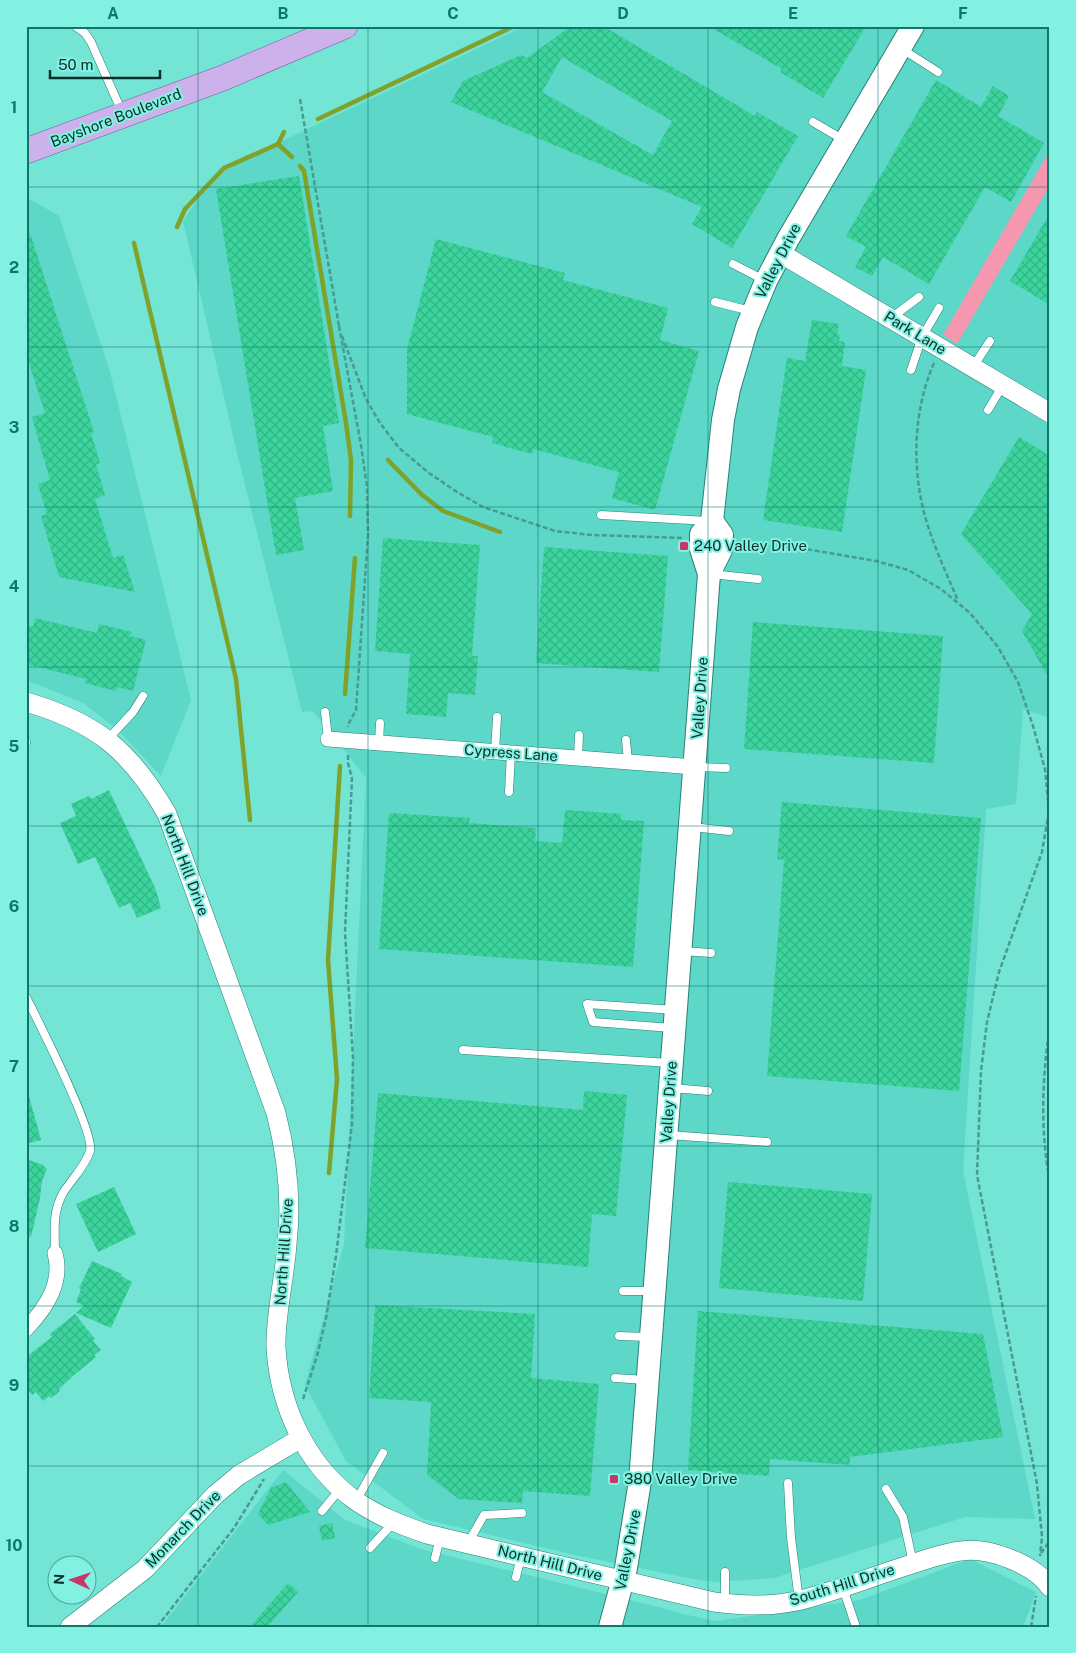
<svg xmlns="http://www.w3.org/2000/svg" width="1076" height="1653" viewBox="0 0 1076 1653" font-family="'Public Sans',sans-serif">
<defs>
<pattern id="building-cross-hatch" width="8" height="8" patternUnits="userSpaceOnUse" patternTransform="scale(1.25)"><rect width="8" height="8" fill="#3cd49d"/><path d="M0 0l8 8M0 8l8-8" fill="none" stroke="#33b687"/></pattern>
</defs>
<rect width="100%" height="100%" fill="#74e4d5"/>
<g fill="#5cd7c8">
<polygon points="525,26 1050,26 1050,718 1023,709 1016,804 986,809 963,1171 1035,1519 965,1517 774,1578 715,1582 693,1579 575,1555 423,1519 346,1461 305,1385 344,1244 366,778 313,711 302,712 238,457 183,221 210,182 225,168"/>
<polygon points="26,197 59,216 110,372 191,700 161,776 118,730 83,703 26,680"/>
<polygon points="283,1470 345,1520 424,1550 659,1607 683,1614 716,1621 860,1600 970,1559 1036,1592 1023,1627 161,1627"/>
</g>
<polygon fill="#f598af" points="1050,150 1050,185 957,344 943,335"/>
<g fill="none" stroke-linecap="round" stroke-linejoin="round">
<g stroke="#80a22b" stroke-width="4.5">
<polyline points="318,119 514,26"/>
<polyline points="278,144 292,157"/>
<polyline points="300,166 304,171 346,423 351,460 350,516"/>
<polyline points="177,227 185,209 224,168 278,144 284,132"/>
<polyline points="134,243 236,679 250,820"/>
<polyline points="388,460 421,494 443,511 500,532"/>
<polyline points="345,694 355,558"/>
<polyline points="329,1173 337,1079 328,960 340,766"/>
</g>
</g>
<g fill="url(#building-cross-hatch)" fill-rule="evenodd">
<path d="M571,26H603L755,116L757,112L798,136L732,248L692,224L702,207L451,102L463,81L521,55L527,58ZM562,57L672,121L653,155L542,92Z"/>
<polygon points="708,26 866,26 823,98 780,72 782,69"/>
<polygon points="936,80 981,107 993,86 1009,96 998,116 1044,143 1011,202 985,187 929,284 883,257 872,276 855,267 866,247 846,236"/>
<polygon points="299,176 339,423 323,426 333,491 295,498 304,550 276,555 216,189"/>
<polygon points="1050,213 1050,305 1010,281"/>
<polygon points="29,230 94,432 91,433 100,463 96,465 105,495 95,499 113,558 123,555 135,592 59,577 41,516 47,514 38,484 50,480 32,417 45,413 26,354 26,231"/>
<polygon points="436,239 565,273 563,280 668,308 660,340 699,351 655,510 612,498 619,472 533,449 532,454 492,443 493,437 407,414 407,349"/>
<polygon points="812,320 839,324 837,334 840,335 839,341 845,342 842,366 866,370 842,532 763,520 787,358 805,361"/>
<polygon points="1019,437 1050,456 1050,680 1022,631 1032,614 961,534"/>
<polygon points="383,538 480,545 472,656 478,656 475,695 448,693 446,717 406,714 410,654 375,651"/>
<polygon points="544,547 668,556 659,672 536,663"/>
<polygon points="35,618 97,633 99,624 132,632 130,636 146,640 133,691 117,687 116,691 85,683 86,679 26,664 26,625 33,627"/>
<polygon points="753,622 943,636 934,763 744,749"/>
<polygon points="109,790 156,890 161,908 137,918 130,903 119,908 95,857 78,864 60,823 76,816 71,804 89,796 91,799"/>
<polygon points="782,802 981,818 959,1091 767,1076 784,860 777,859"/>
<polygon points="565,810 621,814 621,820 644,821 633,967 379,949 389,813 470,818 469,823 536,828 535,841 562,843"/>
<polygon points="584,1091 627,1095 616,1216 592,1214 588,1267 365,1248 378,1093 583,1110"/>
<polygon points="29,1096 41,1140 26,1144 26,1097"/>
<polygon points="26,1159 43,1165 47,1169 42,1181 40,1198 31,1237 26,1236"/>
<polygon points="728,1182 872,1194 863,1301 719,1288"/>
<polygon points="114,1187 136,1234 98,1252 76,1204"/>
<polygon points="92,1261 122,1274 121,1276 132,1282 111,1328 76,1313 84,1306 76,1302 81,1289 79,1288"/>
<polygon points="375,1305 535,1314 531,1378 599,1384 590,1496 523,1491 522,1503 459,1499 427,1475 431,1402 369,1398"/>
<polygon points="698,1311 983,1334 1003,1437 850,1457 850,1465 770,1459 769,1476 688,1470"/>
<polygon points="75,1314 95,1339 93,1341 101,1350 94,1355 96,1357 74,1375 59,1389 60,1391 51,1398 49,1396 43,1401 36,1392 32,1395 26,1387 26,1357 52,1337 50,1334"/>
<polygon points="286,1482 310,1512 268,1525 258,1514 271,1488"/>
<polygon points="332,1523 335,1538 322,1541 319,1526"/>
<polygon points="288,1583 298,1592 267,1627 250,1627"/>
</g>
<g fill="none" stroke-linecap="round" stroke-linejoin="round">
<g stroke="#288177" stroke-width="9">
<g id="service">
<polyline points="75,26 85,33 91,42 122,112"/>
<polyline points="902,49 938,72"/>
<polyline points="813,122 844,140"/>
<polyline points="733,264 764,280"/>
<polyline points="715,302 751,311"/>
<polyline points="891,318 919,297"/>
<polyline points="973,367 990,341"/>
<polyline points="911,370 922,337 939,308"/>
<polyline points="988,410 1003,385"/>
<polyline points="601,515 708,521"/>
<polyline points="711,574 758,579"/>
<polyline points="325,712 328,739"/>
<polyline points="107,740 133,712 143,696"/>
<polyline points="626,740 628,762"/>
<polyline points="26,742 26,743"/>
<polyline points="379,743 380,723"/>
<polyline points="495,752 497,717"/>
<polyline points="578,758 579,735"/>
<polyline points="697,767 726,768"/>
<polyline points="509,792 511,753"/>
<polyline points="692,827 729,831"/>
<polyline points="682,951 711,953"/>
<path d="M26,997C38,1021 95,1132 90,1151C85,1167 71,1180 63,1193C52,1213 55,1231 55,1253"/>
<polyline points="672,1028 593,1022 587,1004 675,1010"/>
<polyline points="463,1050 670,1063"/>
<polyline points="672,1088 708,1091"/>
<polyline points="668,1135 767,1142"/>
<polyline points="623,1291 652,1291"/>
<polyline points="619,1336 649,1337"/>
<polyline points="615,1378 646,1380"/>
<polyline points="788,1483 791,1538 799,1600"/>
<polyline points="886,1489 903,1517 913,1563"/>
<polyline points="356,1501 383,1453"/>
<polyline points="322,1511 340,1489"/>
<polyline points="468,1543 484,1515 522,1513"/>
<polyline points="370,1548 394,1522"/>
<polyline points="435,1558 440,1538"/>
<polyline points="725,1572 725,1602"/>
<polyline points="516,1577 521,1557"/>
<polyline points="843,1588 856,1627"/>
</g>
</g>
<g stroke="#288177" stroke-width="16">
<g id="minor">
<polyline points="328,739 695,767"/>
<path d="M26,1329C46,1308 63,1283 55,1253"/>
</g>
</g>
<g stroke="#288177" stroke-width="20">
<g id="tertiary">
<polyline points="780,253 1050,413"/>
<path d="M26,702C96,722 131,751 167,814L276,1113C287,1156 292,1199 287,1244C285,1276 275,1316 276,1347C279,1404 305,1463 352,1498C375,1515 401,1525 427,1534L714,1602C743,1606 772,1607 801,1600C836,1591 871,1577 906,1566C924,1560 943,1553 961,1551C989,1547 1034,1564 1050,1587"/>
<polyline points="70,1627 145,1569 215,1495 239,1475 301,1438"/>
</g>
</g>
<g stroke="#288177" stroke-width="24">
<g id="secondary">
<polyline points="709,574 701,549 701,534 712,521 723,420 729,389 747,327 766,281 788,239 913,26"/>
<polyline points="610,1627 626,1568 640,1481 709,574 721,550 722,535 712,521"/>
</g>
</g>
<g stroke="#72629f" stroke-width="26">
<polyline id="primary" points="26,151 223,78 345,26"/>
</g>
<g stroke="#499a90" stroke-width="2.5" stroke-dasharray="5 2.5" stroke-linecap="butt">
<polyline points="300,99 339,326"/>
<polyline points="339,326 361,445 367,487 368,535 356,710 349,723 348,727"/>
<polyline points="342,336 366,399 380,423 399,448 429,473 457,492 483,507 555,531 592,535 684,538"/>
<path d="M934,363C915,406 912,458 922,504C929,537 945,569 958,601"/>
<polyline points="740,545 794,547 876,561 908,570 941,589 970,613 998,647 1018,682 1033,726 1045,769 1049,811 1042,852 999,972 987,1022 981,1071 977,1175 1037,1484 1042,1537 1040,1556"/>
<path d="M1050,1026C1042,1078 1040,1130 1050,1182"/>
<polyline points="303,1399 317,1356 326,1318 336,1256 352,1124 353,1058 345,932 352,778 348,763 348,755"/>
<polyline points="1041,1553 1050,1541"/>
<polyline points="157,1627 234,1528 264,1479"/>
<polyline points="1031,1627 1036,1596"/>
</g>
<use href="#service" stroke="#fff" stroke-width="8"/>
<use href="#minor" stroke="#fff" stroke-width="15"/>
<use href="#tertiary" stroke="#fff" stroke-width="19"/>
<use href="#secondary" stroke="#fff" stroke-width="22"/>
<use href="#primary" stroke="#ccb1eb" stroke-width="25"/>
</g>
<path fill="none" stroke="#0f766e" stroke-width="1" stroke-opacity="0.55" d="M198,26V1627M368,26V1627M538,26V1627M708,26V1627M878,26V1627M26,187H1050M26,347H1050M26,507H1050M26,667H1050M26,826H1050M26,986H1050M26,1146H1050M26,1306H1050M26,1466H1050"/>
<g fill="#c53869" stroke="#82f1e2" stroke-width="2">
<rect x="679" y="541" width="10" height="10" rx="2.5"/>
<rect x="609" y="1474" width="10" height="10" rx="2.5"/>
</g>
<g text-anchor="middle" stroke-width="4" stroke-linejoin="round" paint-order="stroke">
<g font-size="15" fill="#0b302c" stroke="#82f1e2">
<text transform="translate(116 118) rotate(-21)" y="5">Bayshore Boulevard</text>
<text transform="translate(778 261) rotate(-63)" y="5">Valley Drive</text>
<text transform="translate(915 333) rotate(31)" y="5">Park Lane</text>
<text transform="translate(700 698) rotate(-86)" y="5">Valley Drive</text>
<text transform="translate(511 753) rotate(4)" y="5">Cypress Lane</text>
<text transform="translate(185 865) rotate(69)" y="5">North Hill Drive</text>
<text transform="translate(669 1102) rotate(-86)" y="5">Valley Drive</text>
<text transform="translate(284 1252) rotate(-86)" y="5">North Hill Drive</text>
<text transform="translate(183 1529) rotate(-46)" y="5">Monarch Drive</text>
<text transform="translate(628 1550) rotate(-79)" y="5">Valley Drive</text>
<text transform="translate(550 1563) rotate(14)" y="5">North Hill Drive</text>
<text transform="translate(842 1585) rotate(-17)" y="5">South Hill Drive</text>
</g>
<g font-size="15" fill="#0b302c" stroke="#82f1e2" text-anchor="start">
<text x="694" y="551">240 Valley Drive</text>
<text x="624" y="1484">380 Valley Drive</text>
</g>
</g>
<rect width="1076" height="1653" fill="none" stroke="#82f1e2" stroke-width="55"/>
<g transform="translate(72 1580) rotate(273)"><circle r="24" fill="#82f1e2" stroke="#52a499"/>
<path d="M0-4L9 19L0 12L-9 19Z" fill="#c53869"/>
<text y="-8" font-size="14" font-weight="bold" text-anchor="middle" fill="#0b302c">N</text>
</g>
<path d="M50 70v8h110v-8" fill="none" stroke="#0b302c" stroke-width="2.5"/>
<text x="58" y="70" font-size="15" fill="#0b302c" stroke="#82f1e2" stroke-width="4" paint-order="stroke">50 m</text>
<rect x="28" y="28" width="1020" height="1598" fill="none" stroke="#0f766e" stroke-width="2"/>
<g font-size="16" text-anchor="middle" font-weight="bold" fill="#0f766e">
<text x="113" y="19">A</text>
<text x="283" y="19">B</text>
<text x="453" y="19">C</text>
<text x="623" y="19">D</text>
<text x="793" y="19">E</text>
<text x="963" y="19">F</text>
<text x="14" y="113">1</text>
<text x="14" y="273">2</text>
<text x="14" y="433">3</text>
<text x="14" y="592">4</text>
<text x="14" y="752">5</text>
<text x="14" y="912">6</text>
<text x="14" y="1072">7</text>
<text x="14" y="1232">8</text>
<text x="14" y="1391">9</text>
<text x="14" y="1551">10</text>
</g>
</svg>
